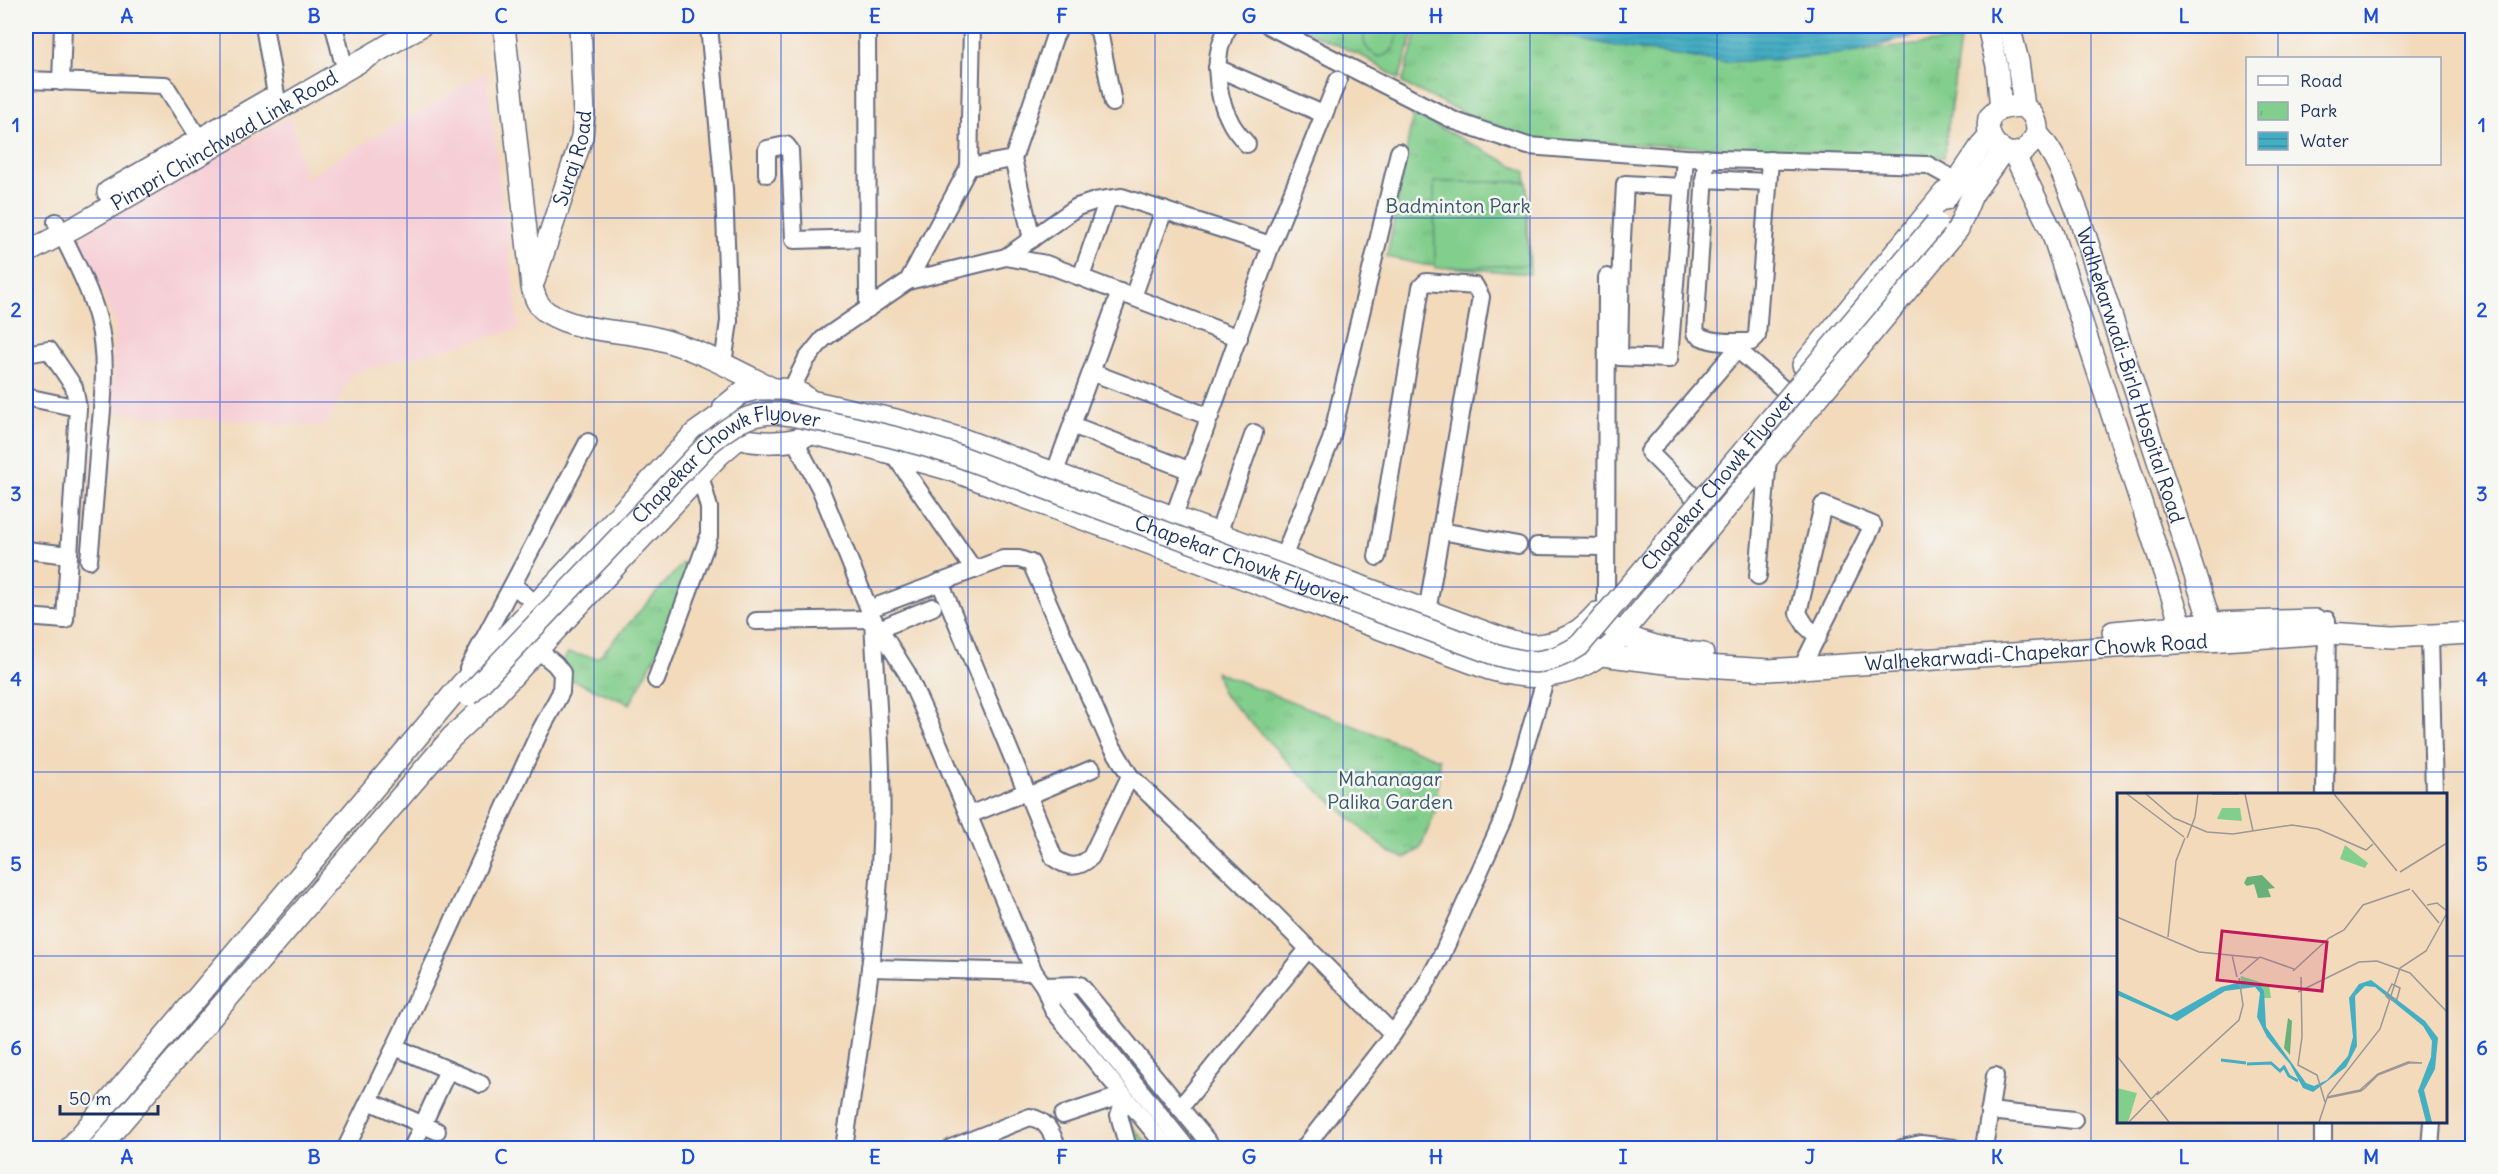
<svg xmlns="http://www.w3.org/2000/svg" width="2498" height="1174" viewBox="0 0 2498 1174" font-family="Delius,sans-serif">
<defs>
<pattern id="park-tufts" width="24" height="20" patternUnits="userSpaceOnUse" patternTransform="scale(1.5)"><rect width="24" height="20" fill="#82ce8c"/><path d="M3 7l-1-3M5 7V3M7 7l1-3M15 17l-1-3M17 17v-4M19 17l1-3" fill="none" stroke="#70b17b"/></pattern>
<pattern id="water-rules" width="6" height="5" patternUnits="userSpaceOnUse" patternTransform="scale(1.5)"><rect width="6" height="5" fill="#44aec3"/><path d="M0 2.5h6" fill="none" stroke="#388ea2"/></pattern>
</defs>
<rect width="100%" height="100%" fill="#f6f6f2"/>
<filter id="ink" filterUnits="userSpaceOnUse"><feTurbulence type="fractalNoise" baseFrequency=".0167" numOctaves="2"/><feDisplacementMap in="SourceGraphic" scale="12" xChannelSelector="R" yChannelSelector="G"/><feConvolveMatrix kernelMatrix="1 2 1 2 8 2 1 2 1" color-interpolation-filters="sRGB"/></filter>
<filter id="wash" filterUnits="userSpaceOnUse"><feTurbulence type="fractalNoise" baseFrequency=".008" numOctaves="4" result="noise"/><feDisplacementMap in="SourceGraphic" scale="24" xChannelSelector="R" yChannelSelector="G"/><feGaussianBlur stdDeviation="1.35" result="paint"/><feColorMatrix in="noise" values="0 0 0 0 0 0 0 0 0 0 0 0 0 0 0 0 0 1.4 0 .05"/><feComposite in="paint" operator="in"/></filter>
<g filter="url(#wash)">
<rect width="100%" height="100%" fill="#f2dabb"/>
<polygon fill="#f6cfd6" points="486,72 519,329 352,373 325,426 110,413 116,324 79,237 290,116 305,178"/>
<g fill="url(#park-tufts)" stroke="#4e7e75" stroke-width="1.5">
<polygon points="1296,26 1416,26 1399,79 1366,58"/>
<polygon points="1419,26 1517,26 1616,46 1723,62 1787,59 1960,40 1944,157 1535,140 1468,115 1402,83"/>
<polygon points="1413,114 1526,172 1530,274 1424,265 1387,257"/>
<polygon points="683,563 700,571 630,704 555,673 568,653 598,658"/>
<polygon points="1216,672 1439,759 1437,807 1420,849 1405,858 1389,852 1302,776 1222,693"/>
<polygon points="1121,1113 1151,1148 1132,1148"/>
</g>
<g fill="#82ce8c" stroke="#4e7e75" stroke-width="1.5">
<path d="M1366,26H1399C1397,42 1396,53 1379,57C1364,50 1361,41 1366,26Z"/>
<polygon points="1434,182 1527,182 1528,265 1435,268"/>
</g>
<polygon fill="url(#water-rules)" stroke="#306e90" stroke-width="1.5" points="1517,26 1944,26 1934,30 1857,52 1787,59 1723,62 1616,46"/>
</g>
<g filter="url(#ink)">
<g fill="none" stroke-linecap="round" stroke-linejoin="round">
<g stroke="#666b7f" stroke-width="20">
<g id="minor">
<polyline points="264,26 276,95"/>
<polyline points="334,26 342,58"/>
<polyline points="709,26 724,189 729,321 723,364"/>
<polyline points="867,26 868,309"/>
<polyline points="1094,26 1099,31 1113,103"/>
<path d="M1229,26C1212,53 1215,93 1230,121C1234,130 1241,137 1247,144"/>
<polyline points="1269,26 1455,121 1528,146 1685,158 1928,165 1957,181"/>
<polyline points="1217,68 1323,114"/>
<polyline points="26,80 165,85 205,148"/>
<polyline points="61,82 63,26"/>
<path d="M1706,158L1695,333C1708,344 1733,342 1751,342L1757,336L1770,160"/>
<polyline points="1013,159 1032,239"/>
<polyline points="969,167 1013,159 1054,38 1060,26"/>
<polyline points="767,174 767,149 786,145 790,150 794,240 868,238"/>
<polyline points="1704,179 1768,182"/>
<polyline points="1682,187 1625,184 1621,257 1619,357 1669,359 1685,158"/>
<path d="M56,222C70,251 90,288 98,319C108,359 103,401 99,442C96,481 93,521 89,560"/>
<polyline points="1006,257 1077,207 1095,201 1122,197 1271,245"/>
<polyline points="1081,277 1108,199"/>
<polyline points="908,281 969,167 972,26"/>
<polyline points="1133,297 1164,210"/>
<polyline points="26,354 49,350 74,387 78,408 26,397"/>
<polyline points="1091,372 1210,417"/>
<polyline points="791,390 806,360 823,339 908,281 1006,257 1046,264 1239,338"/>
<polyline points="1072,425 1191,471"/>
<polyline points="795,441 820,488 873,619 907,673 937,740 1034,972 1044,986 1053,1010 1167,1148"/>
<polyline points="892,452 974,570"/>
<polyline points="1051,483 1120,292"/>
<polyline points="1693,496 1649,452 1737,349 1783,389"/>
<polyline points="1170,527 1271,245 1338,80"/>
<polyline points="1441,531 1518,545"/>
<polyline points="1218,534 1254,433"/>
<polyline points="1537,546 1606,547"/>
<polyline points="26,550 69,555 78,408"/>
<polyline points="1377,557 1421,287 1426,282 1475,286 1481,297 1427,612"/>
<polyline points="1279,567 1331,440 1399,152"/>
<polyline points="1758,576 1768,458"/>
<path d="M940,582L1054,858C1068,868 1078,869 1091,857L1130,776"/>
<polyline points="513,585 536,604"/>
<polyline points="1606,601 1607,277"/>
<polyline points="869,609 1003,559 1019,559 1031,563 1109,741 1130,776 1270,910 1393,1034"/>
<polyline points="26,617 65,620 69,555"/>
<polyline points="756,621 873,619"/>
<polyline points="879,629 933,607"/>
<polyline points="2430,636 2434,794"/>
<polyline points="1806,659 1873,525 1823,505 1798,613 1806,626 1818,637"/>
<polyline points="468,669 588,442"/>
<polyline points="656,680 709,536 709,508 700,475"/>
<polyline points="2325,794 2327,620"/>
<polyline points="1028,796 1092,769"/>
<polyline points="969,815 1026,792"/>
<polyline points="870,968 1034,972"/>
<polyline points="1044,986 1080,985 1213,1148"/>
<polyline points="1045,986 1065,997 1187,1148"/>
<polyline points="395,1047 481,1084"/>
<polyline points="1125,1098 1119,1115 1128,1148"/>
<polyline points="369,1101 437,1131"/>
<polyline points="1180,1108 1308,949"/>
<polyline points="1989,1111 2074,1120"/>
<polyline points="1063,1115 1123,1095"/>
<polyline points="346,1148 405,1026 539,733 561,692 562,673 555,664 538,650"/>
<polyline points="412,1148 448,1070"/>
<path d="M844,1148C858,1054 874,960 880,865C885,783 877,701 873,620"/>
<path d="M951,1148L1030,1117C1048,1121 1051,1132 1058,1148"/>
<polyline points="1304,1148 1393,1034 1420,995 1441,957 1504,817 1546,677 1544,667"/>
<polyline points="1902,1148 1921,1144 1955,1148"/>
<polyline points="1984,1148 1995,1076"/>
<polyline points="2323,1148 2323,1122"/>
<polyline points="2430,1148 2432,1122"/>
</g>
</g>
<g stroke="#666b7f" stroke-width="24">
<g id="major">
<path d="M504,26L532,287C535,298 538,307 548,313C579,332 621,330 655,338C696,348 735,370 773,389"/>
<polyline points="1988,26 1997,66 2001,109"/>
<polyline points="2009,26 2018,61 2024,107"/>
<path d="M2018,106C2031,108 2038,120 2037,133C2030,147 2024,155 2008,153C1993,146 1986,135 1989,118L1998,109Z"/>
<path id="s1" d="M2037,133C2058,156 2068,188 2079,216L2214,634"/>
<polyline points="2014,154 2052,232 2186,639"/>
<polyline points="108,192 268,100"/>
<polyline points="1945,199 1981,146 1990,136"/>
<path id="s2" d="M26,253L77,226L421,26"/>
<path id="s3" d="M534,281L582,137L584,115L580,26"/>
<polyline points="1803,365 1944,193 1953,187"/>
<path d="M756,389C778,389 809,385 815,413C816,421 814,429 808,434C795,445 749,444 735,436C729,432 726,427 723,421L724,407L741,393Z"/>
<path d="M810,401L896,420L962,439L1512,642C1545,651 1575,639 1597,613"/>
<path d="M809,433L869,447L951,470L1489,669C1537,683 1577,679 1614,643L1958,229L1972,195L2003,151"/>
<path d="M1610,626C1636,645 1671,650 1703,654"/>
<polyline points="2113,632 2211,623 2316,620"/>
<path id="s4" d="M1595,650L1602,655L1674,664L1769,670L2328,633L2393,637L2472,633"/>
<polyline points="70,1148 460,686 695,433 722,414"/>
<polyline points="99,1148 452,737 483,708 718,456 739,438"/>
</g>
</g>
<use href="#minor" stroke="#fff" stroke-width="16"/>
<use href="#major" stroke="#fff" stroke-width="21"/>
<g stroke="#666b7f" stroke-width="24" stroke-linecap="butt">
<g id="major-bridge">
<path id="s5" d="M468,696L707,445C724,431 741,417 763,414C782,411 803,418 822,421C867,430 912,441 956,455L1494,654C1530,665 1546,666 1579,646L1936,223"/>
</g>
</g>
<use href="#major-bridge" stroke="#fff" stroke-width="21"/>
</g>
</g>
<path fill="none" stroke="#1d4ed8" stroke-width="1.5" stroke-opacity="0.55" d="M220,26V1148M407,26V1148M594,26V1148M781,26V1148M968,26V1148M1155,26V1148M1343,26V1148M1530,26V1148M1717,26V1148M1904,26V1148M2091,26V1148M2278,26V58M2278,164V794M26,218H2472M26,402H2472M26,587H2472M26,772H2472M26,956H2118M2446,956H2472M2278,1122V1148"/>
<g text-anchor="middle" stroke-width="5" stroke-linejoin="round" paint-order="stroke">
<g font-size="20" fill="#1b2f5e" stroke="#f6f6f2">
<text dy="7" stroke="none"><textPath href="#s2" startOffset="228">Pimpri Chinchwad Link Road</textPath></text>
<text dy="7" stroke="none"><textPath href="#s3" startOffset="129">Suraj Road</textPath></text>
<text dy="7" stroke="none"><textPath href="#s1" startOffset="261">Walhekarwadi-Birla Hospital Road</textPath></text>
<text dy="7" stroke="none"><textPath href="#s5" startOffset="356">Chapekar Chowk Flyover</textPath></text>
<text dy="7" stroke="none"><textPath href="#s5" startOffset="1488">Chapekar Chowk Flyover</textPath></text>
<text dy="7" stroke="none"><textPath href="#s5" startOffset="914">Chapekar Chowk Flyover</textPath></text>
<text dy="7" stroke="none"><textPath href="#s4" startOffset="444">Walhekarwadi-Chapekar Chowk Road</textPath></text>
</g>
<g font-size="20" fill="#35576a" stroke="#f6f6f2">
<text x="1458" y="213">Badminton Park</text>
<text x="1390" y="786">Mahanagar<tspan x="1390" dy="23">Palika Garden</tspan></text>
</g>
</g>
<g transform="translate(2117 793)">
<rect width="330" height="330" fill="#f2dabb"/>
<path d="M0,295L20,300L11,329H0Z" fill="#82ce8c"/>
<path d="M145,82L158,95L151,96L154,104L141,105L137,91L130,93L127,90L130,84ZM171,225L175,228L173,262L167,255Z" fill="#69b178"/>
<path d="M105,15H123L125,28L100,26ZM228,52L251,70L248,75L223,66ZM124,183L152,192L154,205H147L142,191L123,188Z" fill="#82ce8c"/>
<path d="M254,187L308,228L321,245L318,276L307,297L315,329H309L301,298L314,264L315,248L306,233L258,194L248,193L238,203L240,253L229,274L196,299L186,295L173,271L150,244L140,224L143,200L138,194L108,198L60,228L0,202V197L54,222L104,194L127,188L142,191L147,198L149,234L189,290L197,293L210,287L231,263L236,244L232,205L242,191Z" fill="#44aec3"/>
<path fill="none" stroke="#44aec3" stroke-width="3" d="M104,267L129,270M130,271L154,270L163,278L167,274L172,283L181,288"/>
<path fill="none" stroke="#9c9696" stroke-width="1.5" d="M10,1L67,44M29,1L58,26M95,1H122M128,1L136,38M217,1L280,78M57,25L90,39L116,41L175,32L201,36L249,57L256,51M70,45L78,24L81,1M283,79L330,50M295,97L322,130M310,112L320,110L330,118M0,124L82,159L142,165M51,144L59,68L68,45M115,162L120,184M176,178L212,145L227,137L246,112L293,96M123,181L143,164L177,176M184,184L185,244L181,272L200,282L208,309M181,199L242,169L260,168L293,180L330,219M273,207L269,203L275,191L283,195L280,206L274,207M0,263L52,329M40,302L122,227L126,212L122,185M210,305L244,298L248,295L261,282L292,270H305L291,269L261,281L243,297L210,304M12,329L42,298M202,329L211,302L263,236L283,175L309,158L330,120"/>
<path fill="#c2185b" fill-opacity="0.15" stroke="#c2185b" stroke-width="3" d="M105,138L210,149L205,198L100,187Z"/>
<rect width="330" height="330" fill="none" stroke="#1b2f5e" stroke-width="3"/>
</g>
<rect width="2498" height="1174" fill="none" stroke="#f6f6f2" stroke-width="66"/>
<rect x="2246" y="57" width="195" height="108" fill="#f6f6f2" stroke="#9ea6b7" stroke-width="1.5"/>
<rect x="2258" y="76" width="30" height="9" fill="#ffffff" stroke="#9ea6b7" stroke-width="1.5"/>
<text x="2300" y="87" font-size="18" fill="#1b2f5e">Road</text>
<rect x="2258" y="102" width="30" height="18" fill="url(#park-tufts)" stroke="#9ea6b7" stroke-width="1.5"/>
<text x="2300" y="117" font-size="18" fill="#1b2f5e">Park</text>
<rect x="2258" y="132" width="30" height="18" fill="url(#water-rules)" stroke="#9ea6b7" stroke-width="1.5"/>
<text x="2300" y="147" font-size="18" fill="#1b2f5e">Water</text>
<path d="M60 1105v9h98v-9" fill="none" stroke="#1b2f5e" stroke-width="3"/>
<text x="69" y="1105" font-size="18" fill="#1b2f5e" stroke="#f6f6f2" stroke-width="4.5" paint-order="stroke">50 m</text>
<rect x="33" y="33" width="2432" height="1108" fill="none" stroke="#1d4ed8" stroke-width="2"/>
<g font-size="20" text-anchor="middle" font-weight="bold" fill="#1d4ed8">
<text x="127" y="23">A</text>
<text x="314" y="23">B</text>
<text x="501" y="23">C</text>
<text x="688" y="23">D</text>
<text x="875" y="23">E</text>
<text x="1062" y="23">F</text>
<text x="1249" y="23">G</text>
<text x="1436" y="23">H</text>
<text x="1623" y="23">I</text>
<text x="1810" y="23">J</text>
<text x="1997" y="23">K</text>
<text x="2184" y="23">L</text>
<text x="2371" y="23">M</text>
<text x="16" y="132">1</text>
<text x="2482" y="132">1</text>
<text x="16" y="317">2</text>
<text x="2482" y="317">2</text>
<text x="16" y="501">3</text>
<text x="2482" y="501">3</text>
<text x="16" y="686">4</text>
<text x="2482" y="686">4</text>
<text x="16" y="871">5</text>
<text x="2482" y="871">5</text>
<text x="16" y="1055">6</text>
<text x="2482" y="1055">6</text>
<text x="127" y="1164">A</text>
<text x="314" y="1164">B</text>
<text x="501" y="1164">C</text>
<text x="688" y="1164">D</text>
<text x="875" y="1164">E</text>
<text x="1062" y="1164">F</text>
<text x="1249" y="1164">G</text>
<text x="1436" y="1164">H</text>
<text x="1623" y="1164">I</text>
<text x="1810" y="1164">J</text>
<text x="1997" y="1164">K</text>
<text x="2184" y="1164">L</text>
<text x="2371" y="1164">M</text>
</g>
</svg>
